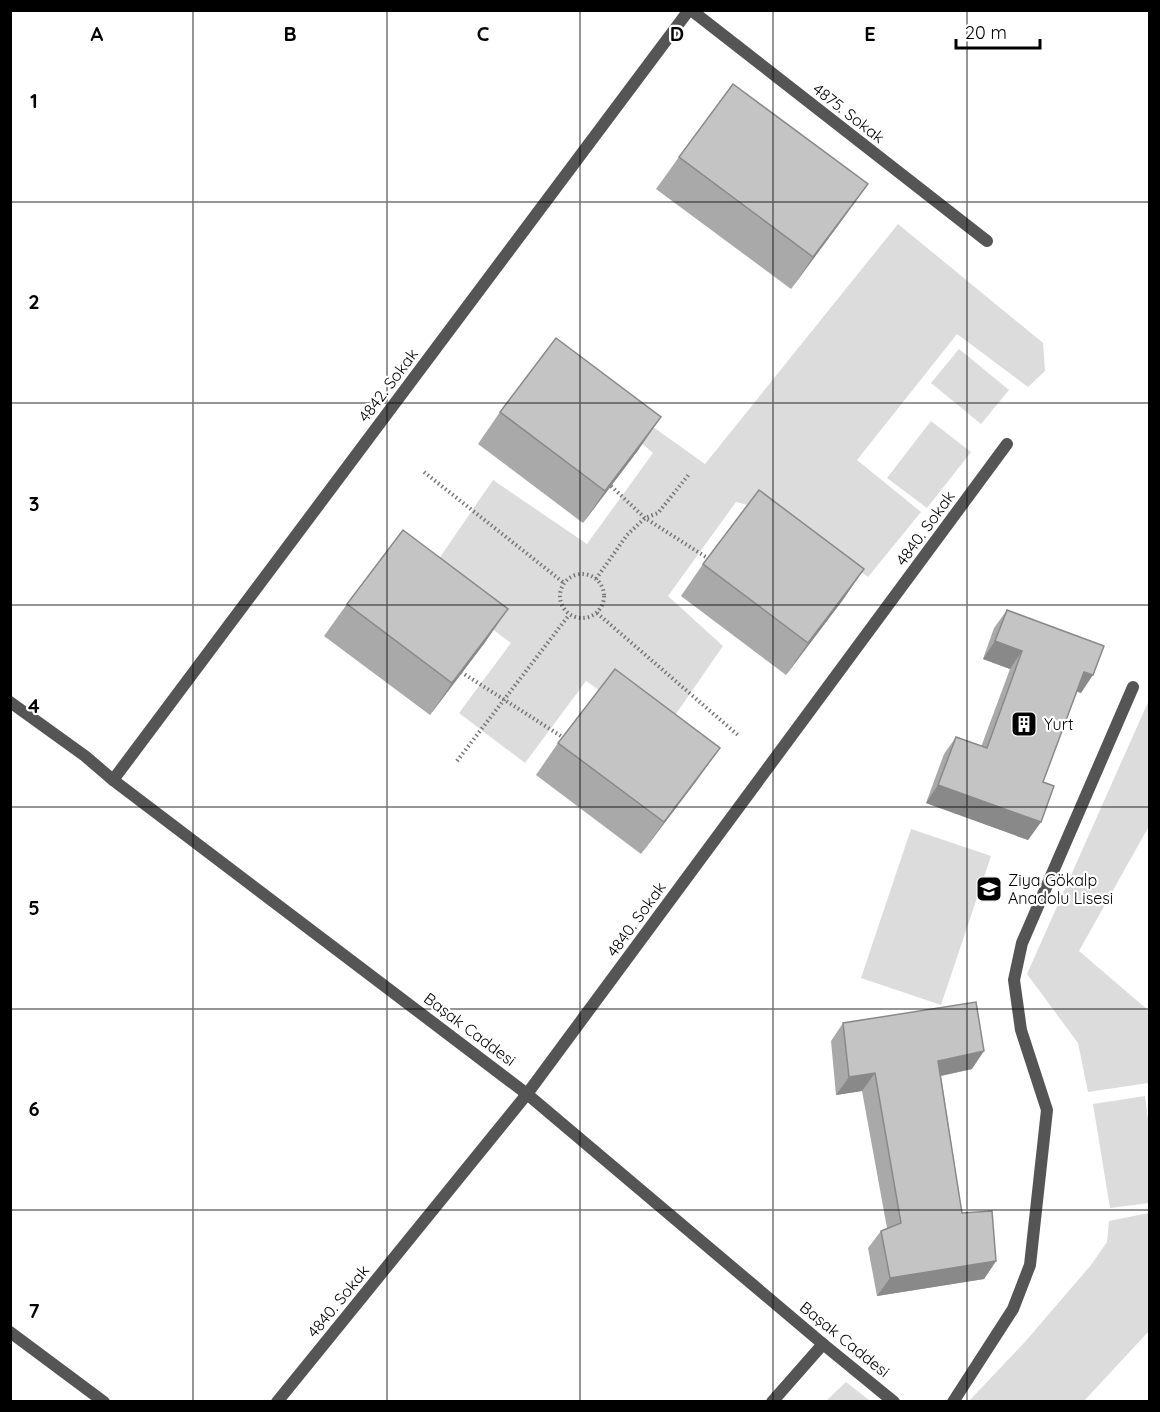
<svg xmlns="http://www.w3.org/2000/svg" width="1160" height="1412" viewBox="0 0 1160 1412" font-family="Quicksand,sans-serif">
<rect width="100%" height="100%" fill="#fff"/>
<g fill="#dcdcdc">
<polygon points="898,224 1043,343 1045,371 1028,387 957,334 857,460 921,512 868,577 787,515 736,502 668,596 723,646 662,734 586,681 525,763 459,713 511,643 425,579 493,480 587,544 653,453 608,414 618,402 705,464"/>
<polygon points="959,349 1009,390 981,424 931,383"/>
<polygon points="931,421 971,452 927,508 887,478"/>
<polygon points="1149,700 1149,826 1079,951 1149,1011 1149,1089 1148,1083 1088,1092 1078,1043 1027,974"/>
<polygon points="911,829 991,856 941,1005 861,978"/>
<polygon points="1145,1096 1149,1127 1149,1203 1110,1208 1093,1104"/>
<polygon points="1149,1213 1149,1331 1084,1401 969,1401 1024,1343 1091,1265 1107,1242 1109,1221"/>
<polygon points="846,1382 870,1401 826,1401"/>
</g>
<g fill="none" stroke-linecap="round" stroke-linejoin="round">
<g stroke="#777" stroke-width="4" stroke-dasharray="1.5 3" stroke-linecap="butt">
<polyline points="424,472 564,583"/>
<polyline points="611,486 645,518 709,559"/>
<circle cx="582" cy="596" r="22"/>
<polyline points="596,579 627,535 645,518 658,513 690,473"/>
<polyline points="597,613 739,736"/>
<polyline points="461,672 564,738"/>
<polyline points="457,761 569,615"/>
</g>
<polyline stroke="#555" stroke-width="12" points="953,1402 1013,1309 1030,1265 1047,1110 1021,1030 1014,980 1022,943 1133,687"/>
<g stroke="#555" stroke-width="12">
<polyline points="691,10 987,241"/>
<polyline points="113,780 689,10"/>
<polyline points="10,1332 104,1402"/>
<polyline points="277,1402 527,1094 1007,444"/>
<polyline points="772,1402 823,1344"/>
</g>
<polyline stroke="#555" stroke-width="12" points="10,702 85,756 113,780 527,1094 823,1344 894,1402"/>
</g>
<g fill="#a9a9a9">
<polygon points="679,157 845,216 791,289 656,189"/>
<polygon points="500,412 639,449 583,523 478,444"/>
<polygon points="703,564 864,569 842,601 786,675 681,596"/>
<polygon points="347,604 486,641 430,715 324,636"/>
<polygon points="1007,610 1081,693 1076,691 1043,782 1041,822 1028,840 926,803 944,754 956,737 981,747 1010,669 983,659 994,628"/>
<polygon points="558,743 697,780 641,854 536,775"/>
<polygon points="843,1023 972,1069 941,1076 962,1213 996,1261 984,1279 877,1296 868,1248 881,1231 887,1228 862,1091 836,1095 831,1041"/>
</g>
<g fill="#898989">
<polygon points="868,184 845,216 791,289 813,257"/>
<polygon points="661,417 639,449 583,523 605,491"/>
<polygon points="864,569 842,601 786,675 808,643"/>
<polygon points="508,609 486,641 430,715 452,683"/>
<polygon points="995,641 1022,651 1010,669 983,659"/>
<polygon points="1084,672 1093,675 1081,693 1071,689"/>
<polygon points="720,748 697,780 641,854 664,822"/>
<polygon points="938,785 1041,822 1028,840 926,803"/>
<polygon points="984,1051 972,1069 926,1079 938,1061"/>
<polygon points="875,1073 862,1091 836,1095 849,1077"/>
<polygon points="996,1261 984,1279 877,1296 890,1278"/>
</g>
<g fill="#c4c4c4" stroke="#898989" stroke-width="1.5">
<polygon points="733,84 868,184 813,257 679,157"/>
<polygon points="556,338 661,417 605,491 500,412"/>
<polygon points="759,490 864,569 808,643 703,564"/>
<polygon points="403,530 508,609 452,683 347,604"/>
<polygon points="1007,610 1104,646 1093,675 1084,672 1043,782 1054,786 1041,822 938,785 956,737 987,748 1022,651 995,641"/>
<polygon points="615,669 720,748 664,822 558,743"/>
<polygon points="976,1002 984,1051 938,1061 962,1213 992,1211 996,1261 890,1278 881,1231 901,1223 875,1073 849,1077 843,1023"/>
</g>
<path fill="none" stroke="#000" stroke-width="1.5" stroke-opacity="0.55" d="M193,10V1402M387,10V1402M580,10V1402M773,10V1402M967,10V1402M10,202H1150M10,403H1150M10,605H1150M10,807H1150M10,1009H1150M10,1210H1150"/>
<defs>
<g id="building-square" transform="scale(1.35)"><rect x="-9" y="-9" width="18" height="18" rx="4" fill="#000" stroke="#fff"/><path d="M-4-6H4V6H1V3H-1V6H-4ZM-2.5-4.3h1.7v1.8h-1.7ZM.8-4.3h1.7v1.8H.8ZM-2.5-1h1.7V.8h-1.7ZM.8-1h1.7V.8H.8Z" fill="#fff"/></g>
<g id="school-square" transform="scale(1.35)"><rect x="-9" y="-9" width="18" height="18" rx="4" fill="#000" stroke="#fff"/><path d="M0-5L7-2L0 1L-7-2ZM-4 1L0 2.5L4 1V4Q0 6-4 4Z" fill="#fff"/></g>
</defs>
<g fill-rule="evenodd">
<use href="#building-square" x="1024" y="724"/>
<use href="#school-square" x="989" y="889"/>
</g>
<g text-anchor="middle" stroke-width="4.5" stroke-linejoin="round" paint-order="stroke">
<g font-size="16" fill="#000" stroke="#fff">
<text transform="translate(849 113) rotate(38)" y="6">4875. Sokak</text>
<text transform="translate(388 385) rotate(-53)" y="6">4842. Sokak</text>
<text transform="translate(925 528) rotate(-54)" y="6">4840. Sokak</text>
<text transform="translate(636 919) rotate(-54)" y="6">4840. Sokak</text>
<text transform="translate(470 1029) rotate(37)" y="6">Başak Caddesi</text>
<text transform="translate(338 1301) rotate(-51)" y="6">4840. Sokak</text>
<text transform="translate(845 1339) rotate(39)" y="6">Başak Caddesi</text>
</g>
<g font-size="16" fill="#000" stroke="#fff" text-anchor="start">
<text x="1044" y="730">Yurt</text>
<text x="1008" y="886">Ziya Gökalp<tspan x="1008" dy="18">Anadolu Lisesi</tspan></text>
</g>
</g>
<g font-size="20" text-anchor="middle" font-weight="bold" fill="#000" stroke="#fff" stroke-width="4.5" stroke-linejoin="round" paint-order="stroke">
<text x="97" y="41">A</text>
<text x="290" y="41">B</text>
<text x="483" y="41">C</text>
<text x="677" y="41">D</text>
<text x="870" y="41">E</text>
<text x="34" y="108">1</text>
<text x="34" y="309">2</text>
<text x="34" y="511">3</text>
<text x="34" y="713">4</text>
<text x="34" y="915">5</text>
<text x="34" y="1116">6</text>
<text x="34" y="1318">7</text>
</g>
<rect width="1160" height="1412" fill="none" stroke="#000000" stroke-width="24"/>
<path d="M956 39v9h84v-9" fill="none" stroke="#000000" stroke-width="3"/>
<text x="965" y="39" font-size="18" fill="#000000" stroke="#ffffff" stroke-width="4.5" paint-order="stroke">20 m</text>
</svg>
